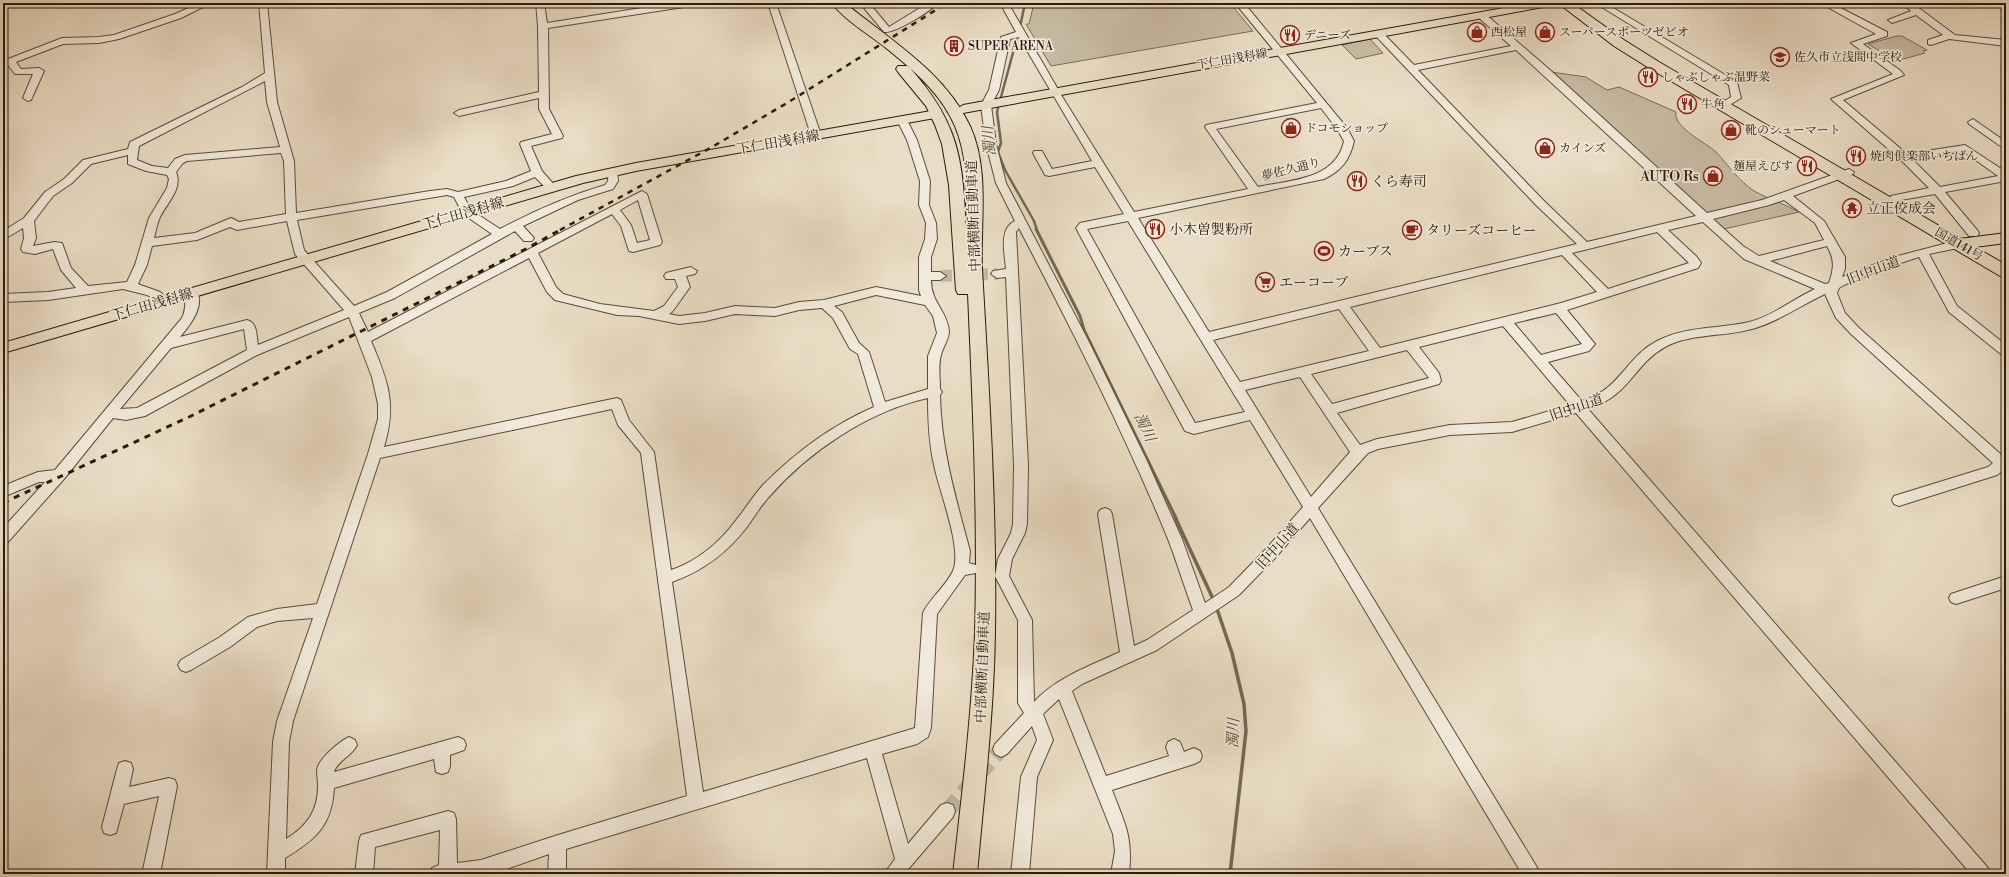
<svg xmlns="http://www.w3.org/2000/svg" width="2009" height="877" viewBox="0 0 2009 877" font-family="'Libre Bodoni','Noto Serif JP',serif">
<rect width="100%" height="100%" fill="#eaddc5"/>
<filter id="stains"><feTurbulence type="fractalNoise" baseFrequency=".005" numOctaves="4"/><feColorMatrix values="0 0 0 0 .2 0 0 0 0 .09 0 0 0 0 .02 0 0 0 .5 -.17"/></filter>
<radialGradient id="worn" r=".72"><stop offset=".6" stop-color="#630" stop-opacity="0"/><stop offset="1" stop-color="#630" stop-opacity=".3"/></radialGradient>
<g fill="#c9bca5" stroke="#796c58">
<polygon points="1034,3 1230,3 1253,31 1051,66 1026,24 1029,24"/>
<polygon points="1897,36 1902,36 1927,50 1923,51 1925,53 1896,61 1868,44"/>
<polygon points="1370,39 1383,53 1356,59 1342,45"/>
<path d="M1551,72L1586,77L1607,90L1619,87L1676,112C1673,128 1707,143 1716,152C1728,165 1739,181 1754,191C1768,199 1785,204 1799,212L1724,229Z"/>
</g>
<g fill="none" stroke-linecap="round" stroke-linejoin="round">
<g stroke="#756854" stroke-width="2.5">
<polyline points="1020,27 1025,3"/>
<polyline points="1018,34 997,112 1001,143 998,152 1005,170 1034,221 1037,230"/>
</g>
<polyline stroke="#756854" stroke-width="3" points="1036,229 1080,316 1084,330 1176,518"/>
<g stroke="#756854" stroke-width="3.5">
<polyline points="1175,517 1214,601"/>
<polyline points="1216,606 1232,653 1244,704 1246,731 1230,874"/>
</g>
<polyline stroke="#c3b6a0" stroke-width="12" stroke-dasharray="12 6" stroke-linecap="butt" points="940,276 997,274"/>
<polyline stroke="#c3b6a0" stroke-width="16" stroke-dasharray="16 8" stroke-linecap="butt" points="947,811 1001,749"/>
<polyline stroke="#c3b6a0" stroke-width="12" stroke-dasharray="12 6" stroke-linecap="butt" points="931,115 963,109"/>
<g stroke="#594c39" stroke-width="2">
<g id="minor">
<polygon points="200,3 211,3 181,18 119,39 99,43 63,44 16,62 21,69 39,68 44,71 31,100 28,101 23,98 33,74 15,74 8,65 3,67 3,61 62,38 99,37 114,35 175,14"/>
<path d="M259,3H267L277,102L294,161L296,213L430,191L447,189L458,192L506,181L531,171L520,144L521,142L552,134L539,109V98L459,116L454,113L459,110L539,92L538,26L536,3H544L547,23L673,3H694L690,6L548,28L549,109L563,136L562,138L531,146L542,171L556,187L555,189H547L535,177L513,186L464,197L471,210L500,229C534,211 568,196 605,185L608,181L609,169H617L618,181L613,189L578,200L523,226L534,238L532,241H524L515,231L395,298L359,313L368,332L642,191L647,194L662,242L660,245L633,252L629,251L621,226L612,214L538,253L556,287L563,294L600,304L654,311L664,306L678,287L675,279H666L664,276L666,273L691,267L697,271L695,274L686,276L690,287L672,312L669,314L679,316L705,313L735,306L775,308L799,302L824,300L876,287L921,296L919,290V257L925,239L926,223L919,205L920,181L907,140L897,120L902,117L906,118L917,140L930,181L929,205L936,223L937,239L931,257V272H940L946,276L940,280H931C931,303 947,310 949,331C949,339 943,347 941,355C938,365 940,378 940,389L942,392L940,395C941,449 956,499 970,551L969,563L976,565L978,569L976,573L965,575L937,614L931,728L928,737L917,744L882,754L908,844L941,805L947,803L953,805L955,811L953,817L904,874H884L895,859L867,758L566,849V874H548L549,854L492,874H429L432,868L439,865L440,830L375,847L373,874H355L359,841L361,835L448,811L454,813L456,819L457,863L481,860L558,835L687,796L641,453L618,425L612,409L380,458L293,721L289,742L286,839C307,826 318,811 318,786C318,780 317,775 317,770C318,759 340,741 349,737L355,740L357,745C352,756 337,761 334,772L458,737L464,740L466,745L464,750L450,755V766L448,772L442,774L436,772L434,759L334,788C332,826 315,840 285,858V874H267L273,742L277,721L313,618L277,621L257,627L230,647L191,670L186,672L181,670L178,665L181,660L220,637L248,617L277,609L317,604L368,454L378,419V404L372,377L349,317L257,355L145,416L126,420L113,418L64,479L8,542L3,544V528L45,482H39L3,497V486L38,472L55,470L182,318C188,306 183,297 188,289H196C206,306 190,325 180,337L247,320C258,323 256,336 258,345L344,310L295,254L287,221L237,230L230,227L197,240L152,246L147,265L138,284L160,292L169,300L163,304L147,295L123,289L48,300L3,302V294L48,292L76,288L61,270L53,249L35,254L23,252L21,249L24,238L23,228L3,240V231L24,218L45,192L64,179L83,160L128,149L130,142L242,87L265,73ZM265,81L267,102L280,147L185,155L175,159L168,168L152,166L137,160L139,146ZM281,153L284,161L286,214L239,222L231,218L195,233L154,238C156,231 157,223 160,217C167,203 183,189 176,172L183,163L187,161ZM128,155V164L146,171L167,175L169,179L167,188L149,218L135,265L127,282L88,286L71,268L62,243L54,242L33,246L36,238L34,221L53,196L72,183L91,164ZM447,195L454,197L463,214L492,234L387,292L354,306L304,250L297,220ZM638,200L650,240L637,243L631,225L620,210ZM529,258L547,292L555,300L617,315L639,316L679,324L705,321L735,314L775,316L799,310L822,308L833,318L850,349L858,354L874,407C832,425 795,453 763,485C753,496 746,508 737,519C720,542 698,561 671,570L654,452L629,420L621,400L617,398L384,447C397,404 388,381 371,341ZM876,295L925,305L933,316L937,333L928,356V389L885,402L869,352L859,343L842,312L834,306ZM244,329L247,350L137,408L120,409L171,348ZM928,398C928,420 929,443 934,465C939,490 961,545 954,568C950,582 930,598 923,613L915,728L703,792L672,582C703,571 727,553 747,527C754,517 760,507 768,498C808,452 868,411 928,398Z"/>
<polygon points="768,3 776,3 821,135 820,137 812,137 811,135"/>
<path d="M860,3H869L889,27L928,3H938C931,11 894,34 884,32Z"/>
<path d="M1000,3H1008L1063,98L1134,212L1248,189L1205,127L1206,125L1317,103L1235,3H1244L1347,128L1354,141C1350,160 1341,171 1324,179L1138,218L1209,332L1577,244L1536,205L1373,33L1375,31H1381L1414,65L1511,46L1478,17V13H1484L1550,70L1707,213L1762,200L1849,169L1854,172L1853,174L1793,196L1824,221L1845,257V269L1842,277L1894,257L1959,240L1963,241L1965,244L1963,247L1929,254L1957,306L2006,345V356L2002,355L1949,312L1919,257L1882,269L1844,285L1839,288L1837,293L1845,313L1859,328L2006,459V472L2002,471L1997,475L1899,506L1894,504L1892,500L1894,496L1988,467L1993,463L1851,334L1836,318L1825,294C1801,305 1778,322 1752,329C1724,337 1691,333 1665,347C1633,365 1630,396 1588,409L1988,868L1991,874H1971L1576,413L1512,432L1450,435L1378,449L1368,453L1318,508L1541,874H1522L1310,518L1275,558L1239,595L1157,650L1082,684L1072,691L1106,776L1169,756L1166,747L1168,742L1174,739L1180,742L1184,752L1194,748L1200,751L1202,756L1200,761L1194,764L1112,790C1125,824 1133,836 1129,874H1111L1115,851L1113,834L1059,699L1043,714L1053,740L1037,777L1029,874H1011L1021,777L1037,740L1032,726L1007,754L1001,757L995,754L993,749L995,744L1024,713L1018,703V620L995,576L998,559L1011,533L1013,524L1014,465L1006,277L997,278L991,274L993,271L1006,269C1005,254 998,229 1015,221L996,183L986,144L981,105L989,90L1001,37L1016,32ZM1019,37L1092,161L1052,169L1042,151H1034L1033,153L1045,175L1049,176L1095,167L1124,214L1080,223L1076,228L1185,431L1194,434L1250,420L1303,507L1265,550L1229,587L1205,603L1182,539L1146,459L1088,340L1006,183L996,144L991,105L999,90L1010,39ZM1516,50L1696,216L1587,242L1544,201L1418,70ZM1321,108L1337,129L1344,141C1336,180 1290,180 1258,187L1216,129ZM1784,200L1815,223L1824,240L1759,256L1743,246L1713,219L1769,205ZM1128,221L1232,391L1245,412L1195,423L1087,229ZM1703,222L1744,259L1815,289C1793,299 1773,316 1749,322C1719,329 1685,326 1657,341C1626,357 1620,390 1582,401L1548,362L1589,351L1595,344L1567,310L1698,268L1701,263L1697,257L1668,230ZM1019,228C1072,330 1124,432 1168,539C1177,562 1184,586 1193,610L1147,640L1134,646L1112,514L1110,510L1105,508L1100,510L1098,514L1120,652C1090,666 1057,677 1034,702L1032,620L1009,576L1012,559L1025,533L1027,524L1028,465L1016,232ZM1657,232L1689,263L1608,289L1572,253ZM1827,246C1835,260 1834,268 1829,283L1825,284L1770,261ZM1562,255L1597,292L1561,303L1380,348L1350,307ZM1339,309L1369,351L1240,382L1213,340ZM1556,313L1582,344L1541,355L1514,323ZM1503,326L1570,405L1512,422L1450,425L1377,439L1360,445L1337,413L1439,384L1441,381L1439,373L1419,347ZM1407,350L1429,378L1332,404L1311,374ZM1300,377L1350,452L1311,497L1245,390Z"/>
<polygon points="1595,3 1605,3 1737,82 1741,98 1731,104 1725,104 1723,102 1731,97 1729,85"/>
<path d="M1820,3H1831L1887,32V36L1863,44L1901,71L1904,75L1843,100L1907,154L1965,145L2006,172V181L1945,192L1977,230L1979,233L1977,236H1969L1935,194L1895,201L1891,200L1890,198L1891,196L1929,188L1901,160L1831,99L1893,74L1851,43L1876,34ZM1963,151L1998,176L1940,187L1913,160Z"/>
<polygon points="1902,3 1912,3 1955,35 2006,40 2006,46 1949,39 1931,45 1928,44 1928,40 1943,35 1916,15 1892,23 1888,20 1911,11"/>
<polygon points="1973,119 2006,142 2006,150 1969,124 1968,122"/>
<polygon points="2006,576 2006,588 1956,604 1951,602 1949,598 1951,594"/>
<polygon points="125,761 131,763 133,769 129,787 169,778 175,780 177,786 160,874 142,874 159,796 124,804 116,833 110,835 104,833 102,827 117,769 119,763"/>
</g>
</g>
<g stroke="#291b0a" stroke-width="2">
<g id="major">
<polygon points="1531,3 1554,3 1549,6 963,113 957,109 963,105"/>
<polygon points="931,111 937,115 935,118 636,171 583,183 3,353 3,343 576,176 636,163"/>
<polygon points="2006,233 2006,243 1959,249 1954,247 1952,244 1954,241 1959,239"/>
</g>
</g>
<g stroke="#291b0a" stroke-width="2">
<g id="highway">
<path d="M832,3H845C890,40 945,72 970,126C990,170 980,222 982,269C989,390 997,512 995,632C994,713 984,794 977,874H953C962,794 972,714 975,633C978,521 973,407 968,294H958L956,290L949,185L942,144L935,125L926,106L898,72L896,69L898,66H908C958,121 963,157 966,229C970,137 959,106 886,48C871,36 842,18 832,3Z"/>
<polygon points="1558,3 1572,3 1624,40 1659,62 2006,265 2006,277 2000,276 1649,68 1614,46"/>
</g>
</g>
<use href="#minor" fill="#f1e9d9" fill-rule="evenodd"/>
<use href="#major" fill="#eaddc5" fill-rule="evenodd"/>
<use href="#highway" fill="#eaddc5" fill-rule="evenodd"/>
<polyline stroke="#291b0a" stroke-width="2.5" stroke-dasharray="5.5 5.5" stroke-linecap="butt" points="560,230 712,147 787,103 947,3"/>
<polyline stroke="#291b0a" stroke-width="3" stroke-dasharray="6 6" stroke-linecap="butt" points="3,503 189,417 526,249 562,229"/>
</g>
<defs>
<g id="shop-ring" transform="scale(1)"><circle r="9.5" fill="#f1e9d9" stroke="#8f2418" stroke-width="1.5"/><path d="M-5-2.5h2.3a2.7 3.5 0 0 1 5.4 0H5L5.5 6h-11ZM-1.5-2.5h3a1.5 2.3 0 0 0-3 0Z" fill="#8f2418"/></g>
<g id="restaurant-ring" transform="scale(1)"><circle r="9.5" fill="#f1e9d9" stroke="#8f2418" stroke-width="1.5"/><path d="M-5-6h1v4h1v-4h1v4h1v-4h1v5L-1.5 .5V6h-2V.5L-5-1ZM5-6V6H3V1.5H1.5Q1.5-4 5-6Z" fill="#8f2418"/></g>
<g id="building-ring" transform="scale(1)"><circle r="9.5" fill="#f1e9d9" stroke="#8f2418" stroke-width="1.5"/><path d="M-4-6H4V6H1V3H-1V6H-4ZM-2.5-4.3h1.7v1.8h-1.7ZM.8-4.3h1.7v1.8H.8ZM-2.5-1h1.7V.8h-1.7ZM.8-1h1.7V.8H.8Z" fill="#8f2418"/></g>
<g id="school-ring" transform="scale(1)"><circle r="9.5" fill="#f1e9d9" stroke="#8f2418" stroke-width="1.5"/><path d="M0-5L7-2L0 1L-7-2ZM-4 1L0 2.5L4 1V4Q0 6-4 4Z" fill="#8f2418"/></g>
<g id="temple-ring" transform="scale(1)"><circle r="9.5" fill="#f1e9d9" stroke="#8f2418" stroke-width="1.5"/><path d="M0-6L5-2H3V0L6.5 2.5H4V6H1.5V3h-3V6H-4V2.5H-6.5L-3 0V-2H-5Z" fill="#8f2418"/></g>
<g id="cafe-ring" transform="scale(1)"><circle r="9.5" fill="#f1e9d9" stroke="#8f2418" stroke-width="1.5"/><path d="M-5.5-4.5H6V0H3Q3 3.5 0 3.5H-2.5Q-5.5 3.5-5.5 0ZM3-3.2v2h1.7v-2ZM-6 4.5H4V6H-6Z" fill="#8f2418"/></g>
<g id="stadium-ring" transform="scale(1)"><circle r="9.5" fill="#f1e9d9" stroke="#8f2418" stroke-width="1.5"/><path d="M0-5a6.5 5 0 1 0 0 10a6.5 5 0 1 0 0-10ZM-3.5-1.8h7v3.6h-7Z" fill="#8f2418"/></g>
<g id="supermarket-ring" transform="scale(1)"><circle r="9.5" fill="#f1e9d9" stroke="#8f2418" stroke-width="1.5"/><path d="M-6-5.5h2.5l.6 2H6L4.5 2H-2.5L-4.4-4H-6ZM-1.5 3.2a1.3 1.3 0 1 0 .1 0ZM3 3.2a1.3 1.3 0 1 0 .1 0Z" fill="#8f2418"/></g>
</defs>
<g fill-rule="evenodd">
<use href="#shop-ring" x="1477" y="32"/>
<use href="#shop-ring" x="1545" y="32"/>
<use href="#restaurant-ring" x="1290" y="35"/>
<use href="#building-ring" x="954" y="46"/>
<use href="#school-ring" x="1780" y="57"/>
<use href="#restaurant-ring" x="1648" y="77"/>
<use href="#restaurant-ring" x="1687" y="104"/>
<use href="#shop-ring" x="1291" y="128"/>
<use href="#shop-ring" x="1731" y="130"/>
<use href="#shop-ring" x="1545" y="148"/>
<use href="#restaurant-ring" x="1856" y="156"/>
<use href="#restaurant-ring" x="1807" y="166"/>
<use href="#shop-ring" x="1713" y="176"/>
<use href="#restaurant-ring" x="1357" y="181"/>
<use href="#temple-ring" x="1852" y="208"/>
<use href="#restaurant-ring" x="1155" y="229"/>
<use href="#cafe-ring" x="1412" y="230"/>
<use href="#stadium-ring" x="1324" y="251"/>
<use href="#supermarket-ring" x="1265" y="282"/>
</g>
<g text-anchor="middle" stroke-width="3.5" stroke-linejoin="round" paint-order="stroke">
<g font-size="12" fill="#291b0a" stroke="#f1e9d9" text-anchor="start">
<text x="1491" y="36">西松屋</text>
<text x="1559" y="36">スーパースポーツゼビオ</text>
<text x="1304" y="39">デニーズ</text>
<text x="968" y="50">SUPER ARENA</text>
<text x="1794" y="61">佐久市立浅間中学校</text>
<text x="1662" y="81">しゃぶしゃぶ温野菜</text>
<text x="1701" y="108">牛角</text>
<text x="1305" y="132">ドコモショップ</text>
<text x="1745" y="134">靴のシューマート</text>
<text x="1559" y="152">カインズ</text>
<text x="1870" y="160">焼肉倶楽部いちばん</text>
<text x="1793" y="170" text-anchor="end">麺屋えびす</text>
</g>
<g font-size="12" fill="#291b0a" stroke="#f1e9d9">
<text transform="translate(1232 59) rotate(-10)" y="4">下仁田浅科線</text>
<text transform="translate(1291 169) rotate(-14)" y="4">夢佐久通り</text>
<text transform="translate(1959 244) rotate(30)" y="4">国道141号</text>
</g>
<g font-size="14" fill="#291b0a" stroke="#f1e9d9">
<text transform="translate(778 142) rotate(-10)" y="5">下仁田浅科線</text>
<text transform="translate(463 213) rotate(-16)" y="5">下仁田浅科線</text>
<text transform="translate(973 216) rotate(-92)" y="5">中部横断自動車道</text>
<text transform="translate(1873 270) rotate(-21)" y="5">旧中山道</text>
<text transform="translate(152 304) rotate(-16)" y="5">下仁田浅科線</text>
<text transform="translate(1576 407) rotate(-19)" y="5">旧中山道</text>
<text transform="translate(1277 546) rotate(-48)" y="5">旧中山道</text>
<text transform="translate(982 667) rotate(-88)" y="5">中部横断自動車道</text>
</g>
<g font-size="14" fill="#291b0a" stroke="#f1e9d9" text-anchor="start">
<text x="1699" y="181" text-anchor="end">AUTO Rs</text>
<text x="1371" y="186">くら寿司</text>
<text x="1866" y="213">立正佼成会</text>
<text x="1169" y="234">小木曽製粉所</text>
<text x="1426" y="235">タリーズコーヒー</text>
<text x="1338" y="256">カーブス</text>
<text x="1279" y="287">エーコープ</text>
</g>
<g font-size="15" font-style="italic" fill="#5c4e3b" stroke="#f1e9d9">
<text transform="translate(989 141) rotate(-96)" y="5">濁川</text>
<text transform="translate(1145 427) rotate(64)" y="5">濁川</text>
<text transform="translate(1233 733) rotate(-88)" y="5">濁川</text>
</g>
</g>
<rect width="2009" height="877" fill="none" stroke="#eaddc5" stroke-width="16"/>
<rect x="4" y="4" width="2001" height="869" fill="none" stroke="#291b0a" stroke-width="2"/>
<rect x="8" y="8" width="1993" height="861" fill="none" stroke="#291b0a"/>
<rect width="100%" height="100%" filter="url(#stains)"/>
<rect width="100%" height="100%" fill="url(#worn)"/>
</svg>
